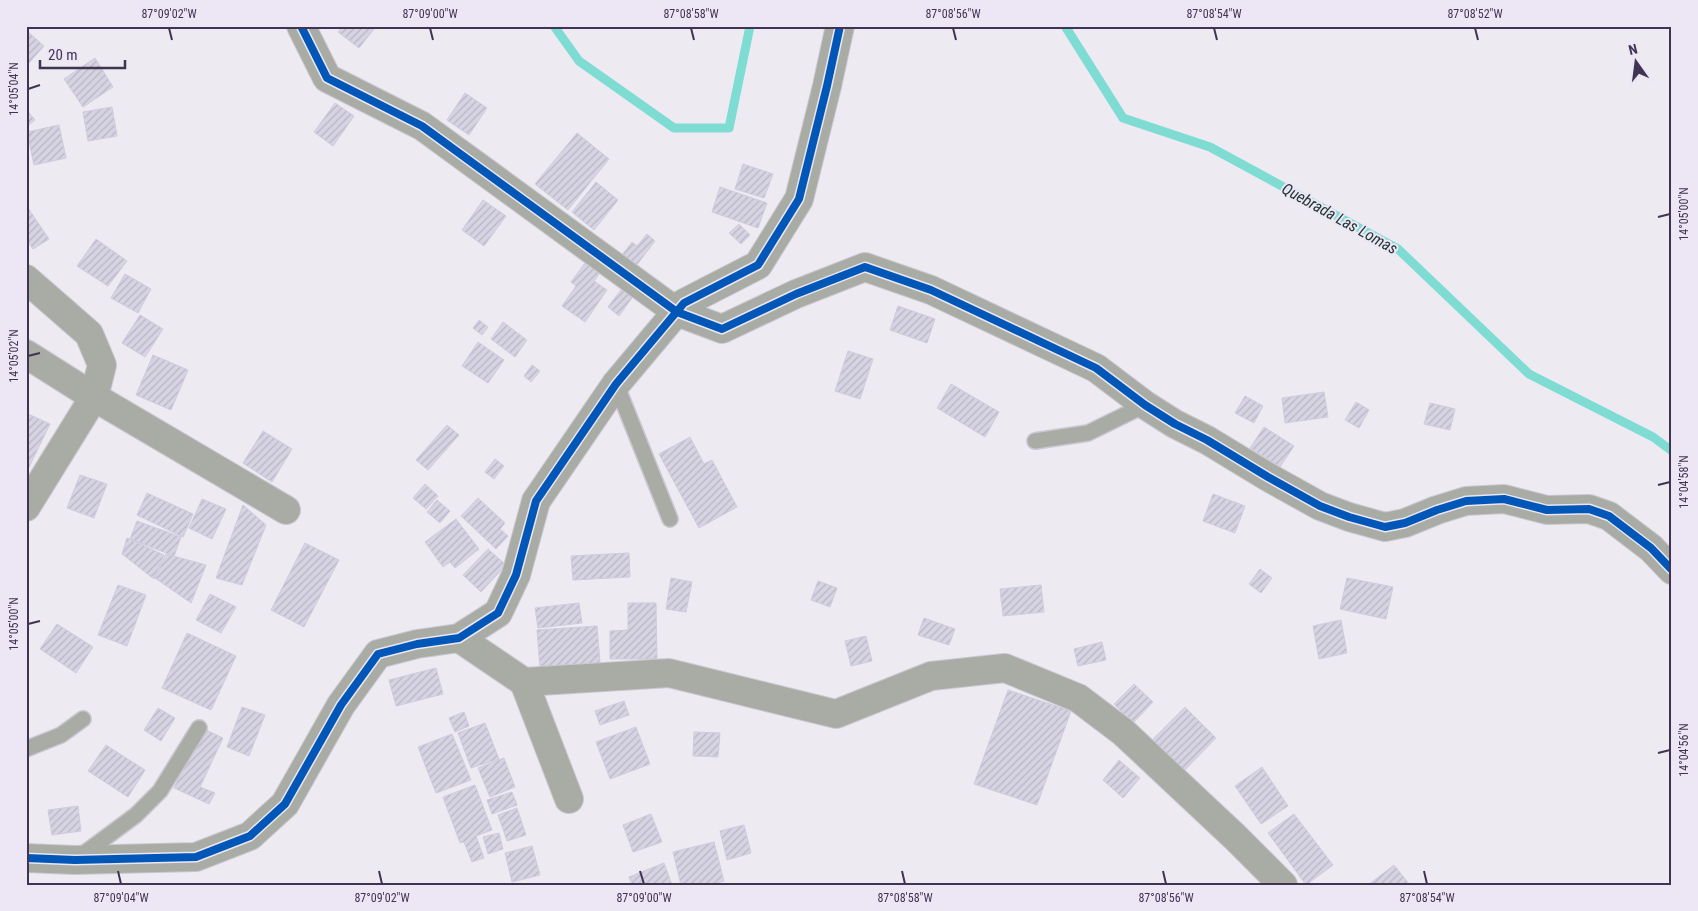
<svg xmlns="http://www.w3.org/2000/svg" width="1698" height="911" viewBox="0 0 1698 911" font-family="'Roboto Condensed',sans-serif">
<defs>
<pattern id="building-hatch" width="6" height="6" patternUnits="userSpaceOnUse" patternTransform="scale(1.25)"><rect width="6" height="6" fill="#d6d3e2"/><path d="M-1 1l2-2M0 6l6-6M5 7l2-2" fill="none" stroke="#b9b6c4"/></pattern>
</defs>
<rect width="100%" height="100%" fill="#edeaf2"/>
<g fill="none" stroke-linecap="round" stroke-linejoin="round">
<g stroke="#7edcd2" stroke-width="9">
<polyline points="554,26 579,61 674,128 729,128 750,26"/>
<polyline points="1065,26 1123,118 1210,147 1398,249 1529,374 1653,437 1672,451"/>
</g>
</g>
<g fill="url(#building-hatch)" stroke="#ceccde">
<polygon points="343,26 370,26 374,29 359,48 338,32"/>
<polygon points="26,30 44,46 28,64 26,62"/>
<polygon points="95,58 113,87 83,107 64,79"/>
<polygon points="465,93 487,108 469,135 447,120"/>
<polygon points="335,103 354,116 333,146 314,132"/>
<polygon points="112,107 117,136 88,141 83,112"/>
<polygon points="26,109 35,120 26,127"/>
<polygon points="59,125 66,158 34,165 27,132"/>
<polygon points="577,133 609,159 568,210 535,184"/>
<polygon points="743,164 773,174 764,198 735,189"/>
<polygon points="596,182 618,200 594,230 572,212"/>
<polygon points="720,187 767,203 758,228 712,212"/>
<polygon points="483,200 506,216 484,246 462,230"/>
<polygon points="28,208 49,239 33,249 26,239 26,210"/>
<polygon points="739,224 750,235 741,244 729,233"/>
<polygon points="647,234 655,241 636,266 622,255 632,242 637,246"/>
<polygon points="96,239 127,261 108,286 77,266"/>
<polygon points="585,263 600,273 594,281 607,290 585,322 562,306 576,286 571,282"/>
<polygon points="125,274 151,289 138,313 111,298"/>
<polygon points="623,287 634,295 619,316 608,307"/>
<polygon points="898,306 935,319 927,343 890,330"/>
<polygon points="140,315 163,329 145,357 122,343"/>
<polygon points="479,320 488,327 482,335 473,328"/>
<polygon points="503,322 527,340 515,357 491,339"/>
<polygon points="478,342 504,360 488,383 462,366"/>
<polygon points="848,351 873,359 860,399 835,391"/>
<polygon points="153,355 188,370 171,410 136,395"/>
<polygon points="532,365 540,371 531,382 524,376"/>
<polygon points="951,384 999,412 985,437 937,408"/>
<polygon points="1324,392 1328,417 1285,423 1282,398"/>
<polygon points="1245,396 1263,406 1254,423 1235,413"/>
<polygon points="1356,402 1369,410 1359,428 1345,420"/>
<polygon points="1430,403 1455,409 1450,430 1424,424"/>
<polygon points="26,413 50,424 28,469 26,468"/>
<polygon points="447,425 459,435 428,470 416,460"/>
<polygon points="1264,427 1294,446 1280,467 1250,448"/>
<polygon points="263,431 292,449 272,482 243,463"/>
<polygon points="690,437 704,464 712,460 737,507 699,528 659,454"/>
<polygon points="495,459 504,466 494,479 485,472"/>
<polygon points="80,475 107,484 94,518 67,508"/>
<polygon points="425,484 438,496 426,509 413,498"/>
<polygon points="147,493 193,514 183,537 137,515"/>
<polygon points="1213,494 1245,506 1235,533 1203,521"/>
<polygon points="478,498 505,523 500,529 508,536 496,549 461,516"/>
<polygon points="202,499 226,509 212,539 189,528"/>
<polygon points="437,500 450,511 440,523 427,512"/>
<polygon points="243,505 266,525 242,585 216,578"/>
<polygon points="456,519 479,549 455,568 450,562 443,567 425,542"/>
<polygon points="137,521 181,537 174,556 130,539"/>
<polygon points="127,538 164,555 154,579 122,554"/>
<polygon points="305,543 339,560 304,627 271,610"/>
<polygon points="488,549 506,565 481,592 463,575"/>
<polygon points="629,553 630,577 573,580 571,556"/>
<polygon points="166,554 206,565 191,603 155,578"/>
<polygon points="1260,569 1272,578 1261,593 1249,584"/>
<polygon points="671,578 692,582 686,612 666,609"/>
<polygon points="1347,578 1393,587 1386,619 1340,609"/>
<polygon points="818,581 837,588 830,607 811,600"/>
<polygon points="118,585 146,595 127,646 98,635"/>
<polygon points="1041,585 1044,612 1003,616 1000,589"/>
<polygon points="210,594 236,607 221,633 196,620"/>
<polygon points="579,603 582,623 538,628 535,608"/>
<polygon points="628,603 656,603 657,659 610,659 610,631 628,630"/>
<polygon points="924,618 955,629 949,645 918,635"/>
<polygon points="1341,620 1347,653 1319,659 1313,626"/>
<polygon points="57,624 93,647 76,673 40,649"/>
<polygon points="597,626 600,663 540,668 537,630"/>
<polygon points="187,633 236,656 211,710 162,688"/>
<polygon points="866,636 872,661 851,666 845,641"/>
<polygon points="1102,642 1106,660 1078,666 1074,649"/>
<polygon points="436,668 443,694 396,706 389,680"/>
<polygon points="1134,684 1153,702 1133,723 1114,704"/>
<polygon points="1008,690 1071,711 1037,805 974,784"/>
<polygon points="624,701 629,715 600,725 595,711"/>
<polygon points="242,707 265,715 249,756 227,747"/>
<polygon points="1185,707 1216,738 1184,771 1152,740"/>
<polygon points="158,708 175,718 161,741 144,730"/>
<polygon points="464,712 469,726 455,732 449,718"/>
<polygon points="485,723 499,759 471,768 458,733"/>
<polygon points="636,727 650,764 610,779 596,742"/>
<polygon points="202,728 223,738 200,787 215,793 209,804 174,788"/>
<polygon points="694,732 720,733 718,757 693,756"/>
<polygon points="452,734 471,780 436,793 418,747"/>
<polygon points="106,745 145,770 128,797 88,771"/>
<polygon points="504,758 515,787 490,797 478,768"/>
<polygon points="1119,760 1140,778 1123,798 1103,780"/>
<polygon points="1262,767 1288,806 1261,824 1235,786"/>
<polygon points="475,785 492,830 476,836 484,858 472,862 464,842 460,843 443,797"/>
<polygon points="512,792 517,805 492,814 487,800"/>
<polygon points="78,806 81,831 52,835 48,810"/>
<polygon points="517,808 526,835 507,841 498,815"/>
<polygon points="651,814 662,842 633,852 623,825"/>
<polygon points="1294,814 1333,865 1306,885 1268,833"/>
<polygon points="744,825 751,853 727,860 720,831"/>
<polygon points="499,833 503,849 488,854 483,837"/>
<polygon points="714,842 724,881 710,885 681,885 673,852"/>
<polygon points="532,846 540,875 512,882 505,853"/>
<polygon points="664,863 672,885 632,885 629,877"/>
<polygon points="1394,865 1410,885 1368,885"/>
</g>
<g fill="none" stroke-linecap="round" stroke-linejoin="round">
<g stroke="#cbc6d1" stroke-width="18">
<g id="lane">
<polyline points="616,384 670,519"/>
<polyline points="1035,441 1088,433 1145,405"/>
<polyline points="26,749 61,735 83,719"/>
<polyline points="78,858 136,815 160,791 199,728"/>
</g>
</g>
<g stroke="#cbc6d1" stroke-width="30">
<g id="street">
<polyline points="301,26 327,78 422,126 677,312 722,329 796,294 865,267 931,290 1096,368 1145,405 1175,424 1207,440 1268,477 1320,506 1349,517 1385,527 1405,523 1437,510 1466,501 1504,499 1547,510 1589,509 1609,516 1651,548 1672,570"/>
<polyline points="26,279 89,334 102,365 94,397 26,507"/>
<polyline points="26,354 94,397 286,510"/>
<polyline points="459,638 524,682 669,673 836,714 931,676 1005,668 1078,698 1123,732 1235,837 1283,885"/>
<polyline points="524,682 569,799"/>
<polyline points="26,858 75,860 196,857 250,836 285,804 341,705 378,654 417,644 459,638 498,613 516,575 536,501 616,384 684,303 758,265 799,199 827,86 840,26"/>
</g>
</g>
<use href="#lane" stroke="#a9aca4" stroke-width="15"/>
<use href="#street" stroke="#a9aca4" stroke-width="28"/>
<g stroke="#ece6f5" stroke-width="11">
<g id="cycleway">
<polyline points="301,26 327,78 422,126 677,312 722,329 796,294 865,267 931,290 1096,368 1145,405 1175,424 1207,440 1268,477 1320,506 1349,517 1385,527 1405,523 1437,510 1466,501 1504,499 1547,510 1589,509 1609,516 1651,548 1672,570"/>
<polyline points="26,858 75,860 196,857 250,836 285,804 341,705 378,654 417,644 459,638 498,613 516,575 536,501 616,384 684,303 758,265 799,199 827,86 840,26"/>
</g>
</g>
<use href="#cycleway" stroke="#0057b8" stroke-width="8"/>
</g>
<path fill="none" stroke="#413453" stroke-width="2" d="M169,28L172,40M430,28L433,40M691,28L694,40M953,28L956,40M1214,28L1217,40M1475,28L1478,40M28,89L40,85M1658,217L1670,214M28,356L40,353M1658,485L1670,482M28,624L40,621M1658,753L1670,750M118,871L121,884M379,871L382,884M640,871L644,884M902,871L905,884M1163,871L1166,884M1424,871L1427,884"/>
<g text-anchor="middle" stroke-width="4" stroke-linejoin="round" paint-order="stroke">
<g font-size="16" font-style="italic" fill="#203734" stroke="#ece6f5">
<text transform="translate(1340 218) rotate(29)" y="6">Quebrada Las Lomas</text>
</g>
</g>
<rect width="1698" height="911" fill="none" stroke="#ece6f5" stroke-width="55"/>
<g transform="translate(1636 62) rotate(346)" stroke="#ece6f5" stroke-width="4" paint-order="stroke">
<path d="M0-4L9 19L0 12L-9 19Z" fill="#413453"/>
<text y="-8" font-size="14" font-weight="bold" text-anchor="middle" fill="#413453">N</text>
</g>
<path d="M40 60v8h85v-8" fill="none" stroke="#413453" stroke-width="2.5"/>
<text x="48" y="60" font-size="15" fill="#413453" stroke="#ece6f5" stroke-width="4" paint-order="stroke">20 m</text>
<rect x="28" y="28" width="1642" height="856" fill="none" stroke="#413453" stroke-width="2"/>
<g font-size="12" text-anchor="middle" fill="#413453">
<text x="169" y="18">87°09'02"W</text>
<text x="430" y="18">87°09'00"W</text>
<text x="691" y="18">87°08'58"W</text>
<text x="953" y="18">87°08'56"W</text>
<text x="1214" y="18">87°08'54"W</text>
<text x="1475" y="18">87°08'52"W</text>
<text transform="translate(14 89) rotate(-90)" y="4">14°05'04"N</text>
<text transform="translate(1684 214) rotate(-90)" y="4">14°05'00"N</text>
<text transform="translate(14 356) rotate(-90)" y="4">14°05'02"N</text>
<text transform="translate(1684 482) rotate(-90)" y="4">14°04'58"N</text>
<text transform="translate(14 624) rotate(-90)" y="4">14°05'00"N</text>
<text transform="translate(1684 750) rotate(-90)" y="4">14°04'56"N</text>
<text x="121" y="902">87°09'04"W</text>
<text x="382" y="902">87°09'02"W</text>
<text x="644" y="902">87°09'00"W</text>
<text x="905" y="902">87°08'58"W</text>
<text x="1166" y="902">87°08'56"W</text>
<text x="1427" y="902">87°08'54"W</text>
</g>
</svg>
